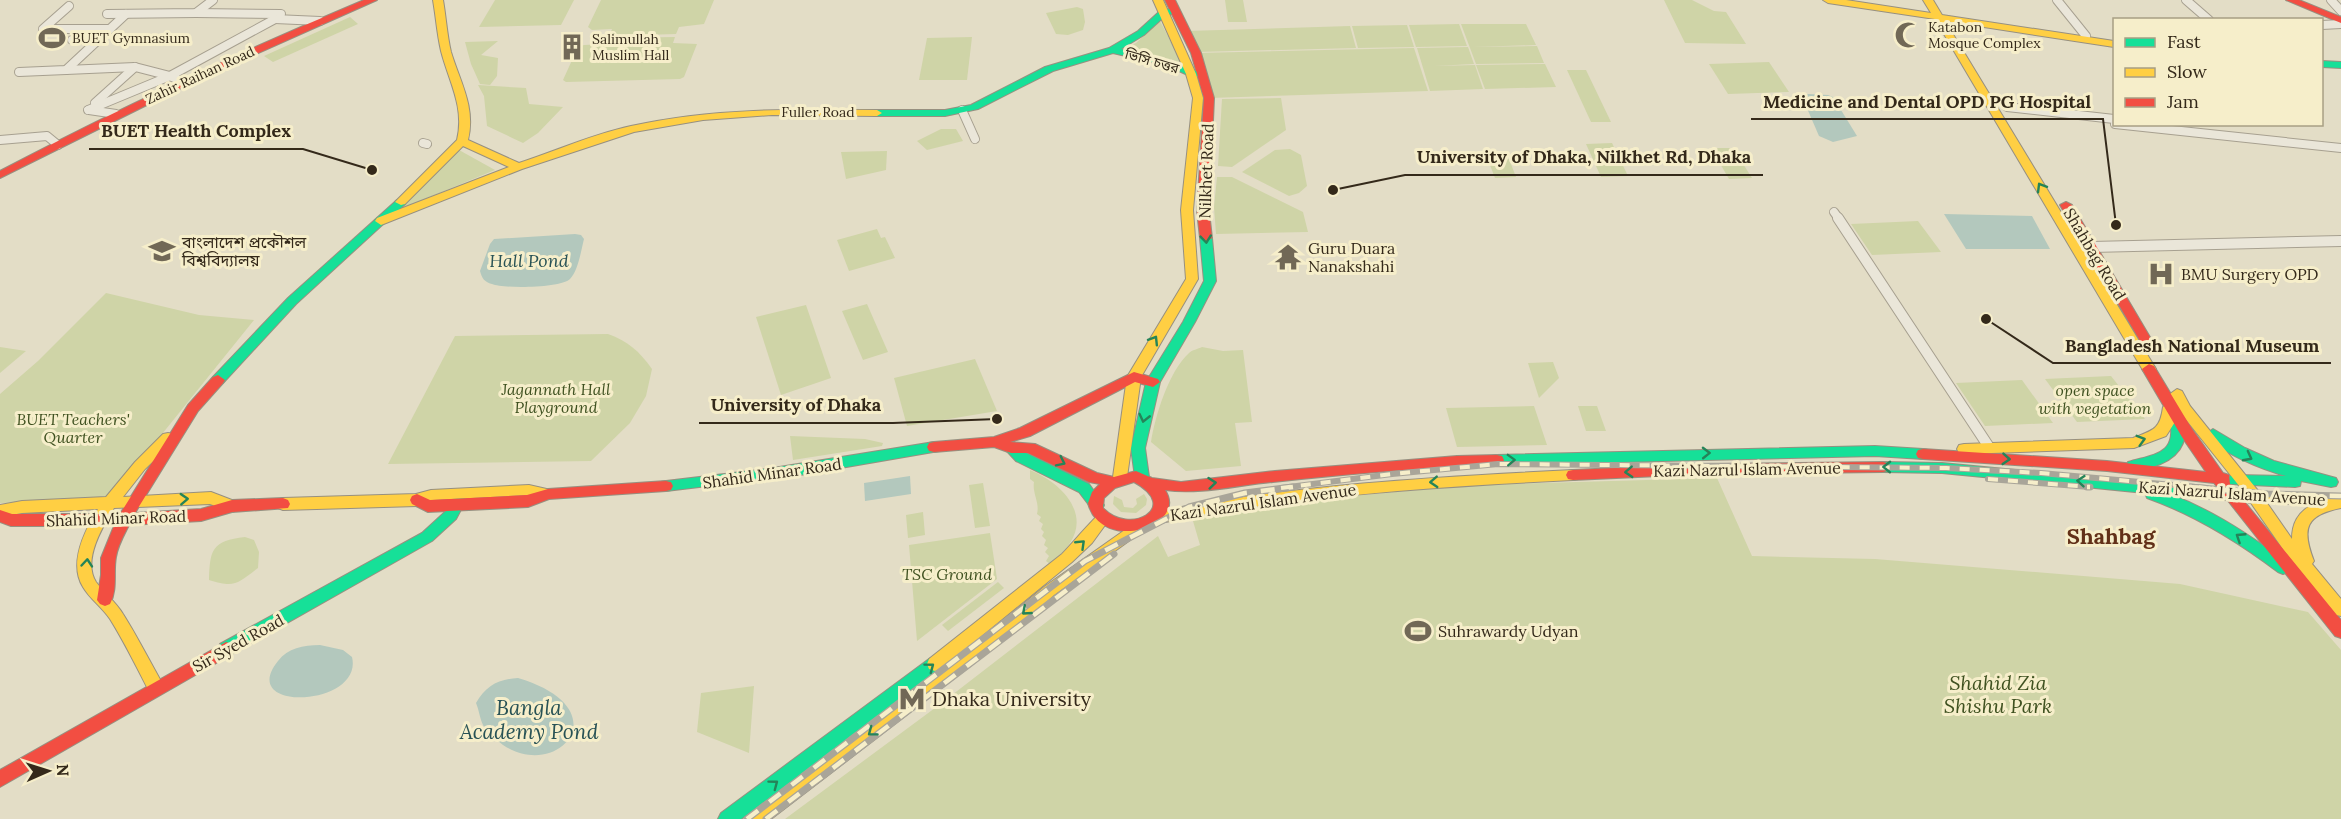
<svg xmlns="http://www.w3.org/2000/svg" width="2341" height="819" viewBox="0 0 2341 819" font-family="Lora,'Noto Sans Bengali',serif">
<rect width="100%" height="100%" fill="#e3ddc6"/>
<g fill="#cfd4a7">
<polygon points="495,0 574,0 561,25 479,27"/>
<polygon points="601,0 714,0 704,24 679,27 676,34 609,36 612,29 592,30 588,27"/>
<polygon points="1225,0 1243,0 1247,22 1228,22"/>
<polygon points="1664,0 1692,0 1714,11 1726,12 1746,44 1685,43"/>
<polygon points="1077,7 1083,9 1085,22 1083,30 1068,35 1056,34 1046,13"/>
<polygon points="350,17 358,24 273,62 264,56"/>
<polygon points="1160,21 1182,63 1124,48 1136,43"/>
<polygon points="1459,24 1467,46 1416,47 1409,25"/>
<polygon points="1461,24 1526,24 1536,45 1472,47 1537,46 1544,63 1476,64"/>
<polygon points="1407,25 1414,47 1358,48 1352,26"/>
<polygon points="1350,26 1356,48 1196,52 1186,31"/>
<polygon points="675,37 673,43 697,44 684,77 680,79 566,82 563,80 578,47 584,45 605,44 608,38"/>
<polygon points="972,37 967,80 919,80 927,38"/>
<polygon points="498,41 481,55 498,58 497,76 490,85 480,84 471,64 465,42"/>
<polygon points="1468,47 1474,64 1434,66 1475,65 1483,89 1430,91 1417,48"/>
<polygon points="1414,48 1428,91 1210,98 1197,53"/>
<polygon points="1769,62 1789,92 1728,94 1709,64"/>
<polygon points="1545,64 1556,87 1485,89 1476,65"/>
<polygon points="1567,70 1586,70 1611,122 1591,122"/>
<polygon points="478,85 526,88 529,104 563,107 538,133 523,143 487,126 484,96"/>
<polygon points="1281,98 1286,130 1232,167 1218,166 1222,99"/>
<polygon points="941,129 956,129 963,141 927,150 917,141"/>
<polygon points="1612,143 1628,176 1601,177 1586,144"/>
<polygon points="1711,148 1733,148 1752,178 1729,179"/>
<polygon points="1290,149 1301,155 1307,186 1299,193 1289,196 1242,172 1275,150"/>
<polygon points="459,150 495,170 398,210"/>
<polygon points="887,151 886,170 846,179 841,152"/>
<polygon points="1509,159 1516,177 1495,178 1488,160"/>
<polygon points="1217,177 1232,177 1303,212 1308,232 1216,234 1214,207"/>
<polygon points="1918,221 1941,252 1872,255 1851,224"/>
<polygon points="877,229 881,238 885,237 895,258 849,271 837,240"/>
<polygon points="106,293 199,315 254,320 108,501 0,503 0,394 38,361"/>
<polygon points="867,304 888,352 863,360 842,311"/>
<polygon points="806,305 831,378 781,395 756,317"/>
<path d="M608,334C628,341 639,351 652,369L646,396L630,423L591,461L388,464L455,336Z"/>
<polygon points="0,347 26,351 0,373"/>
<path d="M1202,347L1223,351L1243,350L1252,422L1235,423L1241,466L1186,471L1151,442C1155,416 1169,371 1189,353C1192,350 1198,349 1202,347Z"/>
<polygon points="975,359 997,411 907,426 894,378"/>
<polygon points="1553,362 1559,378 1539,398 1528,363"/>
<polygon points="2111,376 2145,419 2077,422 2045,379"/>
<polygon points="2022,380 2053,423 1985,426 1956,383"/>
<polygon points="1534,406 1547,445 1457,447 1446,408"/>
<polygon points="1578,406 1597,406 1606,431 1586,431"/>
<polygon points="790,436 865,439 883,443 882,446 793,460"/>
<path d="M1030,470C1058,481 1091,511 1070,543C1065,551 1057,557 1050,564L1046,561L1049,556L1045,552L1048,548L1044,545L1046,540L1042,536L1044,532L1041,529L1043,524L1039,521L1041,517L1037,514C1040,503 1032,493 1034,482L1030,479Z"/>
<polygon points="1717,478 1752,556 1875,559 2180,584 2308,612 2341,650 2341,819 785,819 939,705 1158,536 1168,557 1200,545 1193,521 1200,518 1352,496 1472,485"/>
<polygon points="983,483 990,526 975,528 969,485"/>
<polygon points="1144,494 1147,499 1146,505 1136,513 1121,512 1113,504 1114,496 1122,500 1124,507 1133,508 1137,504 1136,499"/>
<polygon points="923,512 925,535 908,538 906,515"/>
<polygon points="990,533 997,579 917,641 909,545"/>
<path d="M245,537L254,540L259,552L258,568C237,584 235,588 209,580C210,549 212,541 245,537Z"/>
<polygon points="998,582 1004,588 948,631 942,625"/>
<polygon points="754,686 749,753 697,732 701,693"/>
</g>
<g fill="#b3c8bd">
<polygon points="1808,94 1828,95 1833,97 1857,136 1833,142 1819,136 1803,99 1803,95"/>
<polygon points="1944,214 2032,216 2050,249 1966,249"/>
<path d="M575,234L581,235L584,239C581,251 578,271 570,279C561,288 504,289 492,284C484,282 482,278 480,271L490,244L494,239Z"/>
<polygon points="910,476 911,494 865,501 864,483"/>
<path d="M320,645L343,650L352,657C364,707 236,713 278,661C288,648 303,645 320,645Z"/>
<path d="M518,678C622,709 558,782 503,745C497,740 487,733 483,725C480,719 479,710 476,703C486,686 498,679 518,678Z"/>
</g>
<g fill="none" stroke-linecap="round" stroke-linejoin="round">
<g stroke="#a7a090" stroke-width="10">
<g id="street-far1">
<polyline points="2057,0 2086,36"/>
<polyline points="2186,0 2209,20"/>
<polyline points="2331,0 2341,11"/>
<polyline points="69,6 43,29 109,29"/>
<polyline points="196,13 281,14 275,19 320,21"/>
<polyline points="107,14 196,13 213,0"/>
<polyline points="2322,25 2341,24"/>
<polyline points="72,40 95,40"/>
<polyline points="66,70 135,67 170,76 88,110"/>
<polyline points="19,72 66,70 126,14"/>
<polyline points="183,82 170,76 275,19"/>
<polyline points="95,103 135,67"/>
<polyline points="2007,107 2114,119"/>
<polyline points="89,110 116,114"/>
<polyline points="962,110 975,139"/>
<polyline points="2115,124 2341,148"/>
<polyline points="0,140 47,136 58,145"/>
<polyline points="423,143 427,144"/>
<polyline points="1834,212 1839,219"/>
</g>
</g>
<g stroke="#a7a090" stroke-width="12">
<g id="street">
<polyline points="1838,218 1989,447"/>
<polyline points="2092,247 2341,241"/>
</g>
</g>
<g stroke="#979080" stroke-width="2">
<g id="fast">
<polygon points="1175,8 1180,11 1178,13 1166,15 1144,35 1121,49 1175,62 1198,72 1198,76 1190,76 1168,66 1113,53 1053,71 978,109 945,116 877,116 872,113 877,110 945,110 971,105 1045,67 1109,48 1138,31 1160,11"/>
<polygon points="2322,61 2341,62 2341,68 2322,67"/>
<polygon points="401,199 405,200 405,204 296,304 223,383 213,383 211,380 213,377 288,298 397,200"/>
<polygon points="1206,234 1212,238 1216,281 1195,322 1160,382 1145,448 1149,477 1147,481 1137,481 1135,477 1131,448 1146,382 1183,322 1204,281 1200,238"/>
<path d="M2177,415L2184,420C2189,445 2176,460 2152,467C2144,469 2136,472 2128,470L2126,466L2128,462C2154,454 2177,455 2170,420Z"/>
<path d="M2213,429L2245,448L2274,461L2336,478L2338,482L2336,486L2331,487L2301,481L2300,486L2295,487L2230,484L2228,480L2230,476L2235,475L2286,476C2264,470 2219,453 2206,434Z"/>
<polygon points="934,442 939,443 941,447 939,451 800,475 666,491 661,490 659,486 661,482 666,481 767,469"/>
<polygon points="1011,443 1026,453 1089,484 1104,505 1102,509 1092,509 1079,492 1016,461 1004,448 1006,444"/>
<polygon points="1875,446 1923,449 1928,450 1930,454 1928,458 1923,459 1875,456 1497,465 1492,464 1490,460 1492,456 1497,455"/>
<path d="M1883,462L1942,463L2236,491L2241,492L2243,496L2241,500L2236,501L2172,495C2214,511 2252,536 2288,564L2291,568L2288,572L2283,574L2278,572C2237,541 2195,515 2147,498L2145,493L1942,473L1883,472L1878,471L1876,467L1878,463Z"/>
<polygon points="459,494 464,496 466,500 456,519 432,541 232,654 226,656 220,654 218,649 220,644 422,533 446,511 454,496"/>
<polygon points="935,657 941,659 943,664 941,669 741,819 718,819 721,813 929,659"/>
</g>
</g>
<g stroke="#979080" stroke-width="2">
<g id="slow">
<path d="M433,0H443C446,17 447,35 451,52C460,82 476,107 468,140L519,163C556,151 593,134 631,126C712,108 795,109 877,110L882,113L877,116L772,115L703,120L634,132L522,169L381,225L375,221L377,218L509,167L463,146L405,204L401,205L395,202L457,140C465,107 449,82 441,51C437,34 436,17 433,0Z"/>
<polygon points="1153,0 1163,0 1196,74 1203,98 1193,210 1198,279 1141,377 1127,477 1125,481 1115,481 1113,477 1127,377 1186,279 1181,210 1193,98 1186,74"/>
<polygon points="1823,0 1846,0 1931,13 1923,0 1933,0 1942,15 2114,41 2114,47 1945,21 2156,369 2154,372 2144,372 1935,19 1828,3"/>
<path d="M2177,389L2182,391L2190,406L2259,492L2327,494L2333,498L2341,496V508C2306,515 2301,528 2314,561L2312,564L2341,599V616L2336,615L2285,552L2251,503L2242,501L2240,497L2244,492L2180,412L2170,394ZM2267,503L2311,505C2298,513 2292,523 2292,539Z"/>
<path d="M2170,402L2177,407L2175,422L2166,436L2134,448L1964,454L1959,453L1957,449L1959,445L1964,444L2133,438C2153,430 2160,430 2163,407Z"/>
<path d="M168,433L173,434L175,438L173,442L145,469L123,497L211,492L237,502L239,506L237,510L232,512L210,504L114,508C103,526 82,560 96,582C104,593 116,602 123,614C137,636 149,660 162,683L164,688L162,693L156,695L150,693C137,668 125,643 110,619C102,607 90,599 83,587C68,563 85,530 98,509L22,513L0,517V505L22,501L106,497L135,462L163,434Z"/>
<path d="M1573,470L1578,471L1580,475L1578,479L1573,480C1432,487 1293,496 1155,524L1150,522L1148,518L1150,514L1155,512C1293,485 1432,477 1573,470Z"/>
<polygon points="529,485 551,490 553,494 551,498 546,499 529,495 432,500 417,506 283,510 278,508 276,504 278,500 283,498 416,494 431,490"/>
<path d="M1103,511L1108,513L1110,517L1108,521L1092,543L1072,562L941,669L935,671L929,669L927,664L929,659L1062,554C1070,546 1098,513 1103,511Z"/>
<polygon points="1139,520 1144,522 1146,526 1144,530 1054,595 1004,640 771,819 748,819 751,813 992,630 1044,587"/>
</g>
</g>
<g stroke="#979080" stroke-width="2">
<g id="jam">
<path d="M364,0H377L187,85L0,178V171C119,108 240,52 364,0Z"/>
<polygon points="1165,0 1175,0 1201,53 1214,98 1209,211 1212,238 1206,242 1200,238 1197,211 1204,98 1191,53"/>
<polygon points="2286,0 2299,0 2341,17 2341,23"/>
<polygon points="2066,202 2072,205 2154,344 2153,347 2148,348 2142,344 2060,205"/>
<polygon points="2149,364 2154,366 2192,429 2223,473 2229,475 2230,484 2341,620 2341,638 2335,636 2214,483 2107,471 1923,459 1918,458 1916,454 1918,450 1923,449 2107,461 2206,472 2182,437 2142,369"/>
<path d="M1134,372L1158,379L1160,382L1153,387L1135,382L1030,436L1010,442L1035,444L1097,473L1114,477L1136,471L1152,478L1181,482L1275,471L1457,456L1497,455L1502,456L1504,460L1502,464L1497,465C1423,467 1347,474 1273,482C1238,485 1200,495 1165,490C1189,527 1101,554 1088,503L1092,492L1100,484L1089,482L1028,453H1011L994,447L934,452L929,451L927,447L929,443L934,442L994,437L1020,428ZM1134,482C1182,508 1129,536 1103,508L1104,498L1115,488Z"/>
<path d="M218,375L225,380L223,383L198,411L135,513L201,509L232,500L283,498L288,500L290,504L288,508L232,512L201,521L129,525C124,535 118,545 116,557C113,572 118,589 110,604L105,606L100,604L97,600L101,575V558L114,526H11L0,522V510L12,514H120L188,405L213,377Z"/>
<polygon points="1883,462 1888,463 1890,467 1888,471 1883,472 1703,474 1573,480 1568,479 1566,475 1568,471 1573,470 1703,464"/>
<polygon points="666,481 671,482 673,486 671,490 666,491 549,499 528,507 428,512 412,504 410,500 412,496 417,494 430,500 527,495 548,489"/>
<polygon points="226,642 232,644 234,649 232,654 0,787 0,770"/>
</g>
</g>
<use href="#street-far1" stroke="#eae6d9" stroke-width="8"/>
<use href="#street" stroke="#eae6d9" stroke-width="10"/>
<use href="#fast" fill="#16e098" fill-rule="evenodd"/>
<use href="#slow" fill="#ffcf43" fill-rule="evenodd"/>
<use href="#jam" fill="#f24e42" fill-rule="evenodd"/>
<g stroke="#a9a599" stroke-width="6">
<g id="rail-far1">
<polyline points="1988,479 2090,487"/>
<polyline points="1281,488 1392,474 1498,464 1946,468 2041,473 2206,488"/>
</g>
</g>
<g stroke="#a9a599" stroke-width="7">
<g id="rail">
<polyline points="2087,487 2090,487"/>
<polyline points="2190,487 2268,494 2341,496"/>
<polyline points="747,819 1085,561 1189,507 1245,493 1293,487"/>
<polyline points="766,819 1114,554"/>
</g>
</g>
<use href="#rail-far1" stroke="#f6eeca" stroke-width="4" stroke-dasharray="10" stroke-linecap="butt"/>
<use href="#rail" stroke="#f6eeca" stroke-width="4.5" stroke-dasharray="14" stroke-linecap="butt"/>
</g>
<defs><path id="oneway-chevron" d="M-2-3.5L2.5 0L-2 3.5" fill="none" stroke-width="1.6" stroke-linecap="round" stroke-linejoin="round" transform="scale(1.5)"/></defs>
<g stroke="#258459">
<use href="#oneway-chevron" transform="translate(2041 187) rotate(-121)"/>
<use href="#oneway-chevron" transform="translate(1206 239) rotate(84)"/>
<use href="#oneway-chevron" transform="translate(1154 340) rotate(-58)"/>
<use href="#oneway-chevron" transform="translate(1144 418) rotate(103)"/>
<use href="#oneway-chevron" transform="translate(2141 440) rotate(-16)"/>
<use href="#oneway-chevron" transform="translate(1706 453) rotate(-1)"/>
<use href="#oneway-chevron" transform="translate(2248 457) rotate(28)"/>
<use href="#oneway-chevron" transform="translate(2006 459) rotate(4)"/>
<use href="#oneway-chevron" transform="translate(1511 460) rotate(-2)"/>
<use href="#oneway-chevron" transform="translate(1061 462) rotate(26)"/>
<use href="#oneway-chevron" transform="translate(1887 467) rotate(-179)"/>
<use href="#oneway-chevron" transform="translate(1629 472) rotate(177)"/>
<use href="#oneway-chevron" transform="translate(2081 481) rotate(-175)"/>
<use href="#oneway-chevron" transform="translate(1434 482) rotate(177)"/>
<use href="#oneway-chevron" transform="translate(1212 483) rotate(-6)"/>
<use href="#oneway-chevron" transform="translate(184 499) rotate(-3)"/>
<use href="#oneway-chevron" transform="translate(2240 537) rotate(-147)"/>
<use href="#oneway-chevron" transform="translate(1081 544) rotate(-44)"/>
<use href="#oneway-chevron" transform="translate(87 563) rotate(-85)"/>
<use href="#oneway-chevron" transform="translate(1026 611) rotate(139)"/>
<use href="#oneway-chevron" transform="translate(930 667) rotate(-37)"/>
<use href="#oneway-chevron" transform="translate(872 732) rotate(143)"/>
<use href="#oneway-chevron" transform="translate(774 784) rotate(-37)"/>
</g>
<defs>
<g id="mosque-bare" transform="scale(2.07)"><path d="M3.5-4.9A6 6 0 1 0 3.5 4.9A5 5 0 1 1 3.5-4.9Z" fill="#716856" stroke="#f6eeca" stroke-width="2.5" paint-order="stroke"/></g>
<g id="stadium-bare" transform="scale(2.07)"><path d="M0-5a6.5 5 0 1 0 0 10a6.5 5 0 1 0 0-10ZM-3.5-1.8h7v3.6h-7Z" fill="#716856" stroke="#f6eeca" stroke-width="2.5" paint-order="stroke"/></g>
<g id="building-bare" transform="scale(2.07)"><path d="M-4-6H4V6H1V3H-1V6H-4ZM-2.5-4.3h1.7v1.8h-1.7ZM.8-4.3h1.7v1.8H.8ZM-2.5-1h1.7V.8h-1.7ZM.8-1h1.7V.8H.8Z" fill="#716856" stroke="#f6eeca" stroke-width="2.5" paint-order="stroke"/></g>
<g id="university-bare" transform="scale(2.07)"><path d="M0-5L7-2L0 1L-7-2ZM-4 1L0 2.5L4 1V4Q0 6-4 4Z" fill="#716856" stroke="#f6eeca" stroke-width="2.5" paint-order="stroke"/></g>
<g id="temple-bare" transform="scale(2.07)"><path d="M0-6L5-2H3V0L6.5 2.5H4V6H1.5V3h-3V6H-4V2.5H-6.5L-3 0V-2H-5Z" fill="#716856" stroke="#f6eeca" stroke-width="2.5" paint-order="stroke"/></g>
<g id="hospital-bare" transform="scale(2.07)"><path d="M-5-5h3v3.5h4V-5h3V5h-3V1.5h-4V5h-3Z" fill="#716856" stroke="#f6eeca" stroke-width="2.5" paint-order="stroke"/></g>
<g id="metro-bare" transform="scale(2.07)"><path d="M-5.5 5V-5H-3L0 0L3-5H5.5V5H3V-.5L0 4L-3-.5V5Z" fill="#716856" stroke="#f6eeca" stroke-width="2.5" paint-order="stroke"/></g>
</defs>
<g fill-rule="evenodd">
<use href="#mosque-bare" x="1908" y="35"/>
<use href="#stadium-bare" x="52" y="38"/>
<use href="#building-bare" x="572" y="47"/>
<use href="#university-bare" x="162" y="251"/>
<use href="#temple-bare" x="1288" y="257"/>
<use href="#hospital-bare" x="2161" y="274"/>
<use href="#stadium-bare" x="1418" y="631"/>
<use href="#metro-bare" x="912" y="699"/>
</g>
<g text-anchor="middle" stroke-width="6" stroke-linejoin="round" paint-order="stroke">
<g font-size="14" fill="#34291a" stroke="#f6eeca" text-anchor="start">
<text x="1928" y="32">Katabon<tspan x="1928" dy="16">Mosque Complex</tspan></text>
<text x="72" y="43">BUET Gymnasium</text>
<text x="592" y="44">Salimullah<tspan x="592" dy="16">Muslim Hall</tspan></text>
</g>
<g font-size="14" fill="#34291a" stroke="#f6eeca">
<text transform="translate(1152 61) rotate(16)" y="5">ভিসি চত্তর</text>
<text transform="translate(200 75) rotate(-25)" y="5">Zahir Raihan Road</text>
<text x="818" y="117">Fuller Road</text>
</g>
<g font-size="16" fill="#34291a" stroke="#f6eeca">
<text transform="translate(1206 171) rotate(-88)" y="6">Nilkhet Road</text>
<text transform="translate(2095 254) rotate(59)" y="6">Shahbag Road</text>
<text transform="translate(1747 469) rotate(-1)" y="6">Kazi Nazrul Islam Avenue</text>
<text transform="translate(772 473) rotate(-8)" y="6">Shahid Minar Road</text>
<text transform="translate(2232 493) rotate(4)" y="6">Kazi Nazrul Islam Avenue</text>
<text transform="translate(1263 502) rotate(-8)" y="6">Kazi Nazrul Islam Avenue</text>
<text transform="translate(116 518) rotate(-2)" y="6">Shahid Minar Road</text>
<text transform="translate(238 643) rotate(-29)" y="6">Sir Syed Road</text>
</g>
<g font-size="16" fill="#34291a" stroke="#f6eeca" text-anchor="start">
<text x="182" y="248">বাংলাদেশ প্রকৌশল<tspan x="182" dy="18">বিশ্ববিদ্যালয়</tspan></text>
<text x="1308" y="254">Guru Duara<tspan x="1308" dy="18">Nanakshahi</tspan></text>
<text x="2181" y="280">BMU Surgery OPD</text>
<text x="1438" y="637">Suhrawardy Udyan</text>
</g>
<g font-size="16" font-style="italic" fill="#3f5120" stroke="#f6eeca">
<text x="556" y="395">Jagannath Hall<tspan x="556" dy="18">Playground</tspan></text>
<text x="2095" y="396">open space<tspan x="2095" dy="18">with vegetation</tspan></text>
<text x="73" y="425">BUET Teachers'<tspan x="73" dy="18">Quarter</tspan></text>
<text x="947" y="580">TSC Ground</text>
</g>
<g font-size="18" font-style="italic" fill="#285255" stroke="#f6eeca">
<text x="529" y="267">Hall Pond</text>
</g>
<g font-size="20" font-style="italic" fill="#3f5120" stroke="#f6eeca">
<text x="1998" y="690">Shahid Zia<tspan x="1998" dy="23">Shishu Park</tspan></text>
</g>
<g font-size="20" fill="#34291a" stroke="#f6eeca" text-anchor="start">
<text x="932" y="706">Dhaka University</text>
</g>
<g font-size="21" font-style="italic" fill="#285255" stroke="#f6eeca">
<text x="529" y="715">Bangla<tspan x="529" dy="24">Academy Pond</tspan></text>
</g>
<g font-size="22" font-weight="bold" fill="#623018" stroke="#f6eeca">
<text x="2111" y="544">Shahbag</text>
</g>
</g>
<path fill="none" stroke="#34291a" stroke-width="2" d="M2116 225L2103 119H1751M372 170L303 149H89M1333 190L1405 175H1763M1986 319L2053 363H2331M997 419L893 423H699"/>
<g fill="#34291a" stroke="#f6eeca" stroke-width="2">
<circle cx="2116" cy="225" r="6"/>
<circle cx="372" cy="170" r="6"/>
<circle cx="1333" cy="190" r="6"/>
<circle cx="1986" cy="319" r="6"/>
<circle cx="997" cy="419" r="6"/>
</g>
<g font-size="18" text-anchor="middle" font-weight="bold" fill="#34291a" stroke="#f6eeca" stroke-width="6" stroke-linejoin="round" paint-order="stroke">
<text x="1927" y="108">Medicine and Dental OPD PG Hospital</text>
<text x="196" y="137">BUET Health Complex</text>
<text x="1584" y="163">University of Dhaka, Nilkhet Rd, Dhaka</text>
<text x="2192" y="352">Bangladesh National Museum</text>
<text x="796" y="411">University of Dhaka</text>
</g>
<rect x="2113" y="18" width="210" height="108" fill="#f6eeca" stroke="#a89f84" stroke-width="1.5"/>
<rect x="2125" y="38" width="30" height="9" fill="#16e098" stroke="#a89f84" stroke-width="1.5"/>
<text x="2167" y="48" font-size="18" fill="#34291a">Fast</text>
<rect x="2125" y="68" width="30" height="9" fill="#ffcf43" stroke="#a89f84" stroke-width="1.5"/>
<text x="2167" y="78" font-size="18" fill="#34291a">Slow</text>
<rect x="2125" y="98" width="30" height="9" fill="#f24e42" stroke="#a89f84" stroke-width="1.5"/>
<text x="2167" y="108" font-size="18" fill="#34291a">Jam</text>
<g transform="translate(48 771) rotate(87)" stroke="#f6eeca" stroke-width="4.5" paint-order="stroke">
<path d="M0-4.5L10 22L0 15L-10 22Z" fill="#34291a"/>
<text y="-9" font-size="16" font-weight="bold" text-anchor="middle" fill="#34291a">N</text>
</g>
</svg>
